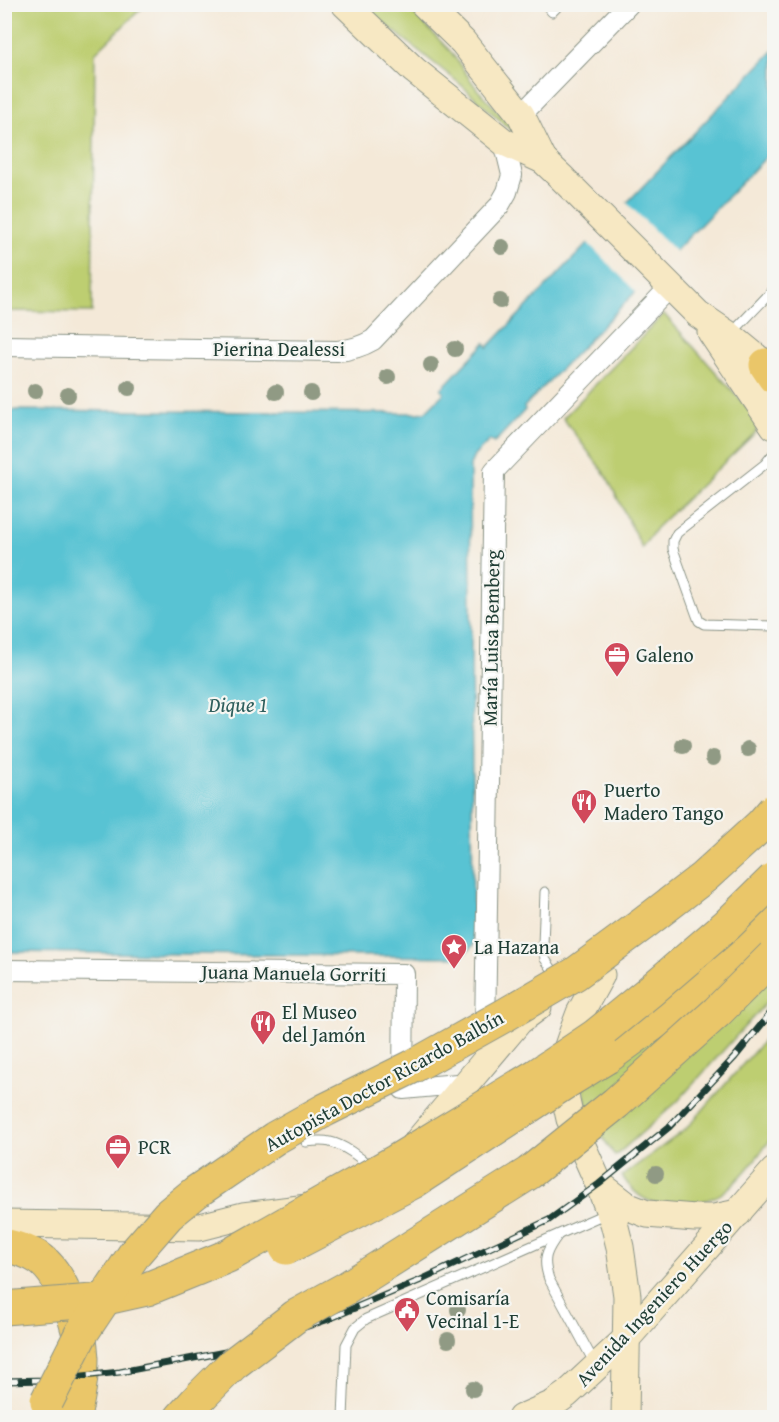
<svg xmlns="http://www.w3.org/2000/svg" width="779" height="1422" viewBox="0 0 779 1422" font-family="'Gentium Book Plus',serif">
<rect width="100%" height="100%" fill="#f6f6f2"/>
<filter id="ink" filterUnits="userSpaceOnUse"><feTurbulence type="fractalNoise" baseFrequency=".0167" numOctaves="2"/><feDisplacementMap in="SourceGraphic" scale="12" xChannelSelector="R" yChannelSelector="G"/><feConvolveMatrix kernelMatrix="1 2 1 2 8 2 1 2 1" color-interpolation-filters="sRGB"/></filter>
<filter id="wash" filterUnits="userSpaceOnUse"><feTurbulence type="fractalNoise" baseFrequency=".008" numOctaves="4" result="noise"/><feDisplacementMap in="SourceGraphic" scale="24" xChannelSelector="R" yChannelSelector="G"/><feGaussianBlur stdDeviation="1.35" result="paint"/><feColorMatrix in="noise" values="0 0 0 0 0 0 0 0 0 0 0 0 0 0 0 0 0 1.4 0 .05"/><feComposite in="paint" operator="in"/></filter>
<g filter="url(#wash)">
<rect width="100%" height="100%" fill="#f4e9d8"/>
<g fill="#bdce71" stroke="#6e8652" stroke-width="1.5">
<polygon points="5,4 145,5 95,53 92,312 5,311"/>
<polygon points="364,5 406,5 451,52 477,89 519,134 517,136 459,83 384,23"/>
<polygon points="664,314 755,416 759,424 755,433 656,528 642,548 607,477 563,418"/>
<polygon points="774,939 774,994 677,1102 615,1156 589,1117 580,1074"/>
<path d="M774,1029V1135C759,1154 744,1176 725,1191C709,1204 663,1209 645,1199C635,1194 628,1185 622,1176L686,1129Z"/>
</g>
<polygon fill="#58c3d3" stroke="#3c8084" stroke-width="1.5" points="774,50 774,149 524,407 525,410 494,443 490,440 474,456 470,465 473,946 461,957 5,952 5,410 418,413 425,412 444,393 441,389 485,343 488,347"/>
<polygon fill="#f4e9d8" points="624,200 677,253 637,293 585,240"/>
</g>
<g filter="url(#ink)">
<g fill="none" stroke-linecap="round" stroke-linejoin="round">
<g stroke="#8a9386" stroke-width="11">
<g id="lane">
<polyline points="545,4 552,12 560,4"/>
<polyline points="731,334 774,289"/>
<polyline points="774,453 765,464 677,533 673,541 673,549 696,613 699,621 704,624 774,626"/>
<polyline points="545,892 543,945 545,959 558,978"/>
<path d="M306,1142C314,1141 322,1140 330,1142C344,1145 360,1157 370,1167"/>
<path d="M558,1235C546,1251 542,1259 549,1279L595,1364"/>
<polyline points="343,1418 346,1345 355,1328 366,1319 607,1213"/>
</g>
</g>
<g stroke="#8a9386" stroke-width="22">
<g id="street">
<polyline points="521,115 629,4"/>
<path d="M4,346L337,351C351,350 361,347 373,340L499,206L507,192L512,175L504,142"/>
<polyline points="4,970 404,974 403,1089 468,1083"/>
<polyline points="485,1031 494,471 671,286"/>
</g>
</g>
<g stroke="#8a9386" stroke-width="29">
<g id="secondary">
<polyline points="345,4 414,70 504,142 543,160 560,176 698,314 729,335 774,372"/>
<polyline points="424,4 463,42 521,115 543,160"/>
<polyline points="711,332 774,426"/>
<polyline points="601,975 580,1013 574,1029 566,1052 564,1079 566,1101 570,1119 599,1184 614,1223 620,1247 627,1296 625,1418"/>
<polyline points="418,1141 519,1021 538,1007"/>
<polyline points="599,1184 629,1207 647,1214 695,1218 714,1218 738,1213"/>
<polyline points="4,1224 200,1227 243,1216 307,1208"/>
<polyline points="521,1418 553,1404 567,1394 626,1339 774,1171"/>
</g>
</g>
<g stroke="#8a9386" stroke-width="35">
<g id="highway">
<polyline points="766,365 774,377"/>
<polyline points="607,1057 668,1013 755,938 774,920"/>
<path d="M4,1245C17,1248 28,1251 39,1258C63,1274 81,1329 82,1358C82,1378 78,1398 74,1418"/>
<polyline points="181,1418 201,1396"/>
</g>
</g>
<use href="#lane" stroke="#fff" stroke-width="9"/>
<use href="#street" stroke="#fff" stroke-width="20"/>
<use href="#secondary" stroke="#f7e8c3" stroke-width="27"/>
<use href="#highway" stroke="#eac669" stroke-width="33"/>
<g stroke="#1f3d34" stroke-width="7">
<polyline id="rail" points="4,1381 47,1380 120,1372 236,1350 326,1320 421,1280 549,1220 599,1184 669,1127 735,1057 774,1009"/>
</g>
<use href="#rail" stroke="#f6f6f2" stroke-width="4.5" stroke-dasharray="14" stroke-linecap="butt"/>
<g stroke="#8a9386" stroke-width="35" stroke-linecap="butt">
<g id="highway-bridge">
<polyline points="286,1248 413,1182 563,1084 607,1057"/>
<polyline points="4,1308 93,1301 147,1289 228,1256 396,1161 537,1075 595,1036 649,992 727,925 774,879"/>
<polyline points="201,1396 233,1364 296,1316 345,1289 529,1173 616,1103 717,1012 773,956"/>
<polyline points="47,1401 81,1334 135,1253 168,1215 196,1192 275,1138 325,1110 412,1067 505,1015 575,974 643,924 704,877 761,825 774,810"/>
</g>
</g>
<use href="#highway-bridge" stroke="#eac669" stroke-width="33"/>
</g>
<g fill="#909a84">
<circle cx="502" cy="247" r="8"/>
<circle cx="500" cy="301" r="8"/>
<circle cx="455" cy="349" r="8"/>
<circle cx="431" cy="365" r="8"/>
<circle cx="388" cy="377" r="8"/>
<circle cx="129" cy="388" r="8"/>
<circle cx="35" cy="391" r="8"/>
<circle cx="276" cy="392" r="8"/>
<circle cx="311" cy="393" r="8"/>
<circle cx="68" cy="395" r="8"/>
<circle cx="683" cy="746" r="8"/>
<circle cx="748" cy="749" r="8"/>
<circle cx="713" cy="758" r="8"/>
<circle cx="656" cy="1174" r="8"/>
<circle cx="458" cy="1310" r="8"/>
<circle cx="448" cy="1340" r="8"/>
<circle cx="473" cy="1389" r="8"/>
</g>
</g>
<defs>
<g id="office-pin" transform="scale(1.35)"><path d="M0 17L-7.5 6A9.5 9.5 0 1 1 7.5 6Z" fill="#d1495b" stroke="#f6f6f2"/><path d="M-6-3h4V-5.5h4V-3h4V5H-6ZM-1-4.5V-3h2v-1.5ZM-6 0V1H6V0Z" fill="#fff"/></g>
<g id="restaurant-pin" transform="scale(1.35)"><path d="M0 17L-7.5 6A9.5 9.5 0 1 1 7.5 6Z" fill="#d1495b" stroke="#f6f6f2"/><path d="M-5-6h1v4h1v-4h1v4h1v-4h1v5L-1.5 .5V6h-2V.5L-5-1ZM5-6V6H3V1.5H1.5Q1.5-4 5-6Z" fill="#fff"/></g>
<g id="sight-pin" transform="scale(1.35)"><path d="M0 17L-7.5 6A9.5 9.5 0 1 1 7.5 6Z" fill="#d1495b" stroke="#f6f6f2"/><path d="M0-6L1.8-2.2L6-1.7L2.9 1.2L3.7 5.4L0 3.3L-3.7 5.4L-2.9 1.2L-6-1.7L-1.8-2.2Z" fill="#fff"/></g>
<g id="civic-pin" transform="scale(1.35)"><path d="M0 17L-7.5 6A9.5 9.5 0 1 1 7.5 6Z" fill="#d1495b" stroke="#f6f6f2"/><path d="M-.6-6.5H3V-4.5H.6V-3L4-1V1h2V6H-6V1h2V-1L-.6-3ZM-1.2 2.5V6h2.4V2.5Z" fill="#fff"/></g>
</defs>
<g fill-rule="evenodd">
<use href="#office-pin" x="617" y="655"/>
<use href="#restaurant-pin" x="584" y="802"/>
<use href="#sight-pin" x="454" y="947"/>
<use href="#restaurant-pin" x="263" y="1023"/>
<use href="#office-pin" x="118" y="1147"/>
<use href="#civic-pin" x="407" y="1310"/>
</g>
<g text-anchor="middle" stroke-width="4.5" stroke-linejoin="round" paint-order="stroke">
<g font-size="20" fill="#1f3d34" stroke="#f6f6f2">
<text x="279" y="356">Pierina Dealessi</text>
<text transform="translate(491 638) rotate(-89)" y="7">María Luisa Bemberg</text>
<text transform="translate(294 973) rotate(1)" y="7">Juana Manuela Gorriti</text>
<text transform="translate(384 1081) rotate(-29)" y="7">Autopista Doctor Ricardo Balbín</text>
<text transform="translate(654 1303) rotate(-47)" y="7">Avenida Ingeniero Huergo</text>
</g>
<g font-size="20" fill="#1f3d34" stroke="#f6f6f2" text-anchor="start">
<text x="636" y="662">Galeno</text>
<text x="604" y="797">Puerto<tspan x="604" dy="23">Madero Tango</tspan></text>
<text x="474" y="954">La Hazana</text>
<text x="282" y="1019">El Museo<tspan x="282" dy="23">del Jamón</tspan></text>
<text x="138" y="1154">PCR</text>
<text x="426" y="1305">Comisaría<tspan x="426" dy="23">Vecinal 1-E</tspan></text>
</g>
<g font-size="21" font-style="italic" fill="#2d5e5c" stroke="#f6f6f2">
<text x="238" y="712">Dique 1</text>
</g>
</g>
<rect width="779" height="1422" fill="none" stroke="#f6f6f2" stroke-width="24"/>
</svg>
